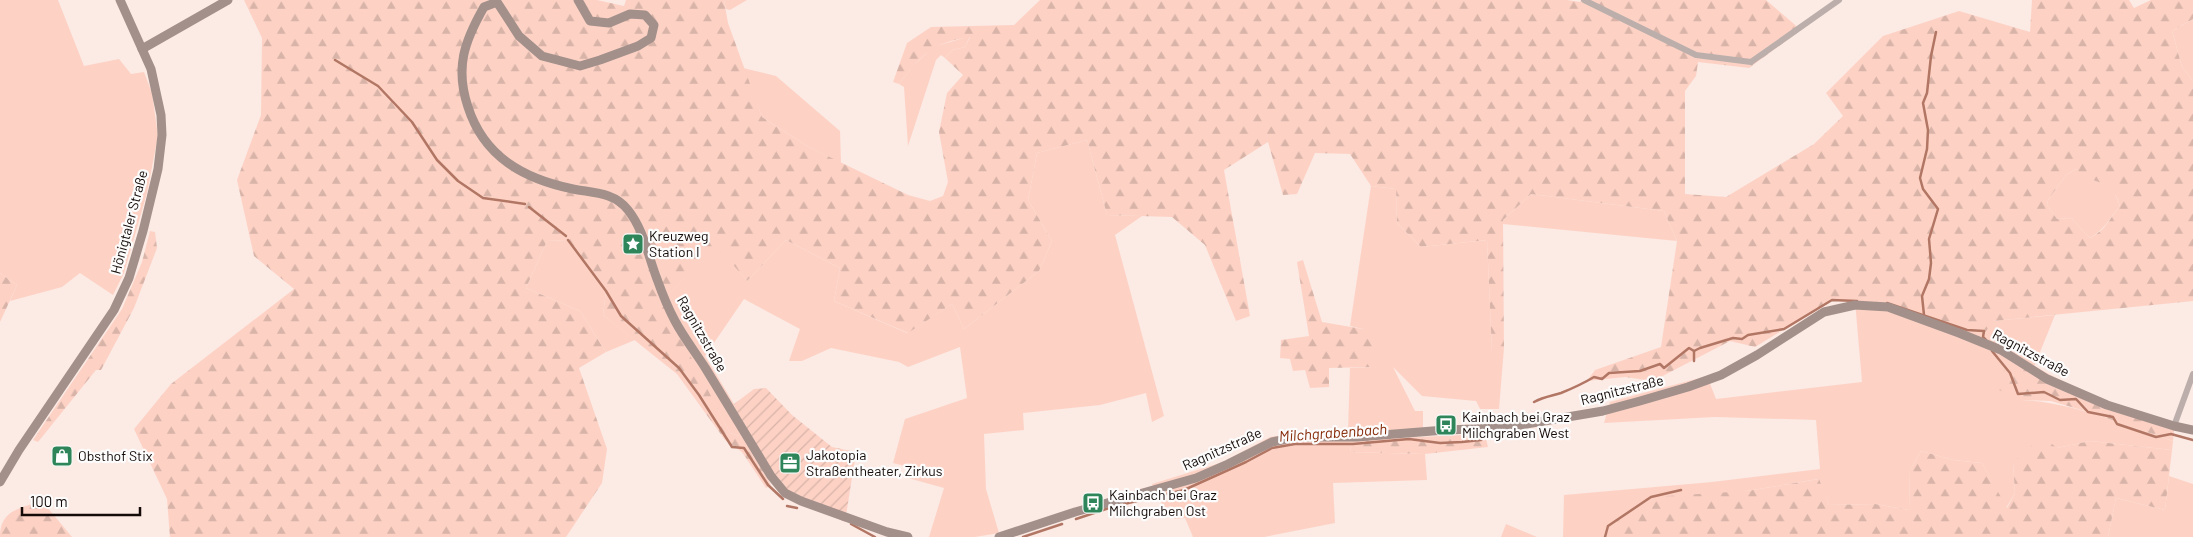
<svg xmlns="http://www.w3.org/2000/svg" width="2193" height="537" viewBox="0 0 2193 537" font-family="Barlow,sans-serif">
<defs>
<pattern id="forest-firs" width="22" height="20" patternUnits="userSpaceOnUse" patternTransform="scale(1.25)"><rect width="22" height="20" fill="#fdd2c5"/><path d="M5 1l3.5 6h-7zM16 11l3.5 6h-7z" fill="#d8b3a8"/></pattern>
<pattern id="garden-furrows" width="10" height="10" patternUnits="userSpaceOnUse" patternTransform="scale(1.25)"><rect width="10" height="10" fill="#fdd2c5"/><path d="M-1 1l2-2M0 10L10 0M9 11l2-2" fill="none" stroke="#d8b3a8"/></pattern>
</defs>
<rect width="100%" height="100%" fill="#fceae4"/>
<g fill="#fdd2c5">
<polygon points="0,0 58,0 84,66 119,59 131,74 144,72 152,93 158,136 147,193 124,273 113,295 80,273 62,287 10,301 17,285 0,273"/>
<polygon points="724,0 747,0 730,10 726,9"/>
<polygon points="2193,19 2193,81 2182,67 2172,31"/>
<polygon points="970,36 965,47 953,50 945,58 941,55 936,60 908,146 904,87 899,84 913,66 933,47"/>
<polygon points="743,68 776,76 840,131 841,163 807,146 762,117"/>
<polygon points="1087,140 1107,215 1142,216 1115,235 1164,416 1152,422 1146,393 1100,405 1023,413 1024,430 984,434 986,489 999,533 975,537 929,537 944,488 908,478 913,468 893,463 905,419 967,398 960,347 908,367 899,362 831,348 802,361 789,361 800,329 744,299 705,356 734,404 735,418 743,437 730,433 661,302 717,245 747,281 786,240 840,268 834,301 907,333 952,304 964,329 1039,271 1052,241 1028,200 1037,153"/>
<path d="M2076,169L2095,181L2109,185L2114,191L2120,206C2108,220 2107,227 2090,238L2071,218L2057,219L2047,205L2048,200L2066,175Z"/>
<polygon points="1371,186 1396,189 1397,223 1421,247 1487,240 1492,351 1504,348 1499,409 1480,409 1476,401 1422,396 1393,367 1415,411 1423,411 1423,436 1352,440 1350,452 1425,454 1427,480 1333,483 1335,523 1264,537 1193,537 1185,518 1175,519 1171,506 1164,508 1152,484 1223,462 1270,437 1297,433 1348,432 1350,368 1372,367 1363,329 1350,326"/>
<polygon points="1531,194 1664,211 1677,241 1503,224 1503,220"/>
<polygon points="568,240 606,291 603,315 635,340 606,352 580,311 526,288 547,241"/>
<path d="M1855,301L1891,303L1924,315L1993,321L2055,315L2034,367L2009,350L2022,400C2074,403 2123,424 2173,441L2172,450L2090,441L2057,448L2013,463L2015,493L2006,508L1982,463L1953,460L1921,451L1910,470L1909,510L1875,504L1829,505L1818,479L1747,491L1608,526L1605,537H1563L1564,495L1712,482L1820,469L1816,420L1715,417L1604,423L1610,402L1707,376L1716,399L1862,382Z"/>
<polygon points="2169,476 2193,484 2193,537 2108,537 2116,498 2165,510"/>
<polygon points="1506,524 1537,537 1501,537"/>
</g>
<g fill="url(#forest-firs)" fill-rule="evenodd">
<path d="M244,0H597L624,6L626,0H724L728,23L762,117L807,146L908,195L930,201L943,196L948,182L939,132L947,93L963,75L945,58L953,50L965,47L970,37C931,43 923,54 899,84L893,82L907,43L931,27L1014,25L1040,0H1567L1580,2L1581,0H1766L1801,30L1749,68L1698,62L1696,76L1685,91V194L1726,197L1814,144L1843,116L1826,93L1883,36L1959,11L2030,32L2032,0H2129L2134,8L2151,0H2193V19L2172,31L2182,67L2193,81V301L1993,321L1982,337L1891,303L1832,300L1755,347L1730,341L1653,381L1625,377L1587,381L1595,370L1661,347L1677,241L1664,211L1531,194L1503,220L1504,348L1492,352L1487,240L1421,247L1397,223L1396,189L1371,186L1350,154L1315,153L1297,194L1283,195L1268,142L1224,170L1250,316L1236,321L1205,245L1172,217L1107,215L1087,140L1037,153L1028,200L1052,241L1039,271L964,329L952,304L908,333L834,301L840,268L786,240L747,281L717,246L662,301L730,433L743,437L771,485L766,488L742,452L725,440L677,374L603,315L606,291L568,240L547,241L526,288L580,311L606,352L579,368L607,449L602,483L566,537H170L167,499L134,429L171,384L294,289L254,256L237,180L261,115L262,38ZM2076,169C2094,188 2111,175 2120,206C2108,220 2108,228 2090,238L2071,218L2057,219L2047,205L2048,200L2066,175Z"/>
<polygon points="150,231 155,232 157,248 134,308 101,370 96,370 38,442 33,440 122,309 142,262"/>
<polygon points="1303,260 1322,322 1363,329 1378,348 1372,367 1329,368 1329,387 1310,388 1305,370 1293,371 1290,359 1280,358 1281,340 1309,336 1297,262"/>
<polygon points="0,273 17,285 0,322"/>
<path d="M2009,350C2042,372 2078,390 2115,405C2134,412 2155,416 2175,422L2173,441L2095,414L2051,401L2022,400L1999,390Z"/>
<polygon points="1485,434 1488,447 1425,454 1350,452 1352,440"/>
<polygon points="2042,436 2057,448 2090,441 2172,450 2165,510 2116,498 2108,537 1605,537 1608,526 1651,497 1747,491 1819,479 1829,505 1875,504 1909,510 1910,470 1921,451 1953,460 1982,463 2007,508 2015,493 2013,463"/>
<path d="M42,501L72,537H0C0,510 20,508 42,501Z"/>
</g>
<polygon fill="url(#garden-furrows)" points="766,388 792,415 832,447 856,452 845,522 785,493 735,418 734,404 754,389"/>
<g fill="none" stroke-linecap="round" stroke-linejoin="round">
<g stroke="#b27664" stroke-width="2.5">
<polyline points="335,60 378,86 412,122 437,160 458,181 483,198 525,204"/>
<polyline points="529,207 566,236"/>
<polyline points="568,240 606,291 621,316 679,368 699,395 732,447 744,448 768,485 783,499"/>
<polyline points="1887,303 1967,330 1984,331 1983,337 1986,340"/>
<polyline points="1924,315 1922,296 1929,279 1931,263 1929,239 1938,209 1923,189 1920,178 1927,149 1928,130 1923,103 1927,93 1931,56 1936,32"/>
<polyline points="1992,351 2010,373 2018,394 2044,392 2060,400 2076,399 2088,412 2113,417 2117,424 2156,437 2171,434 2193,440"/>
<polyline points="1694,361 1694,351"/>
<path d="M1534,402C1543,397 1551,396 1561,393C1571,389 1584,383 1594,377L1602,379L1609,373L1640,371L1660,364L1664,368L1689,348L1694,351L1700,348L1733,338L1742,339L1748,335L1784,329L1832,300L1857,301"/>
<polyline points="1499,424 1508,416"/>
<polyline points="1124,504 1184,490 1246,462 1272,448 1295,444 1353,444 1409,439 1440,443 1462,442 1481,440 1491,433"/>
<polyline points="787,506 797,508"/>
<polyline points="1076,519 1112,507"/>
<polyline points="851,524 875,537"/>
<polyline points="1023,537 1062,524"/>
<polyline points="1605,537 1608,526 1651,497 1681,490"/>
</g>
<g stroke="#bcafab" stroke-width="6">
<polyline points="1584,0 1696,55 1751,62 1839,0"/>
<polyline points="2174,426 2193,374"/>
</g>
<g stroke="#a3908a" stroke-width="9">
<path d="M578,0L590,21L609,23L630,14L645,15L654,25L651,38L638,46L600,60L580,66L565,62L542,56L519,36L497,2L484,7C464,42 455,68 468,107C484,157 524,179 573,189C593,193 614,192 628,210C644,230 648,256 657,279C662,293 668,308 675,321C684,338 696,353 706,369C728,405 749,440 771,476L785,493L801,501L887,532L908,537"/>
<polyline points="142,49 228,0"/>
<polyline points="0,482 19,450 114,310 129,278 143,231 158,169 162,135 161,115 151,69 120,0"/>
<polyline points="999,537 1075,512 1196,478 1228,464 1272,442 1297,437 1357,437 1445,430 1503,428 1603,411 1640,401 1688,387 1721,375 1757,355 1824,312 1855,305 1888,307 1959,333 2001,350 2047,379 2107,405 2174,426 2193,430"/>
</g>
</g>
<defs>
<g id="sight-square" transform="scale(1.125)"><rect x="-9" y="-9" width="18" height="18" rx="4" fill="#2e8559" stroke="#fcfcfc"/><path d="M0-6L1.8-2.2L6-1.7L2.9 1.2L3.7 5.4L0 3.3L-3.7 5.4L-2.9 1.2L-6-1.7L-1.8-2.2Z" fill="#fff"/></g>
<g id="bus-square" transform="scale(1.125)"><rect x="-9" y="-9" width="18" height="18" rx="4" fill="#2e8559" stroke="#fcfcfc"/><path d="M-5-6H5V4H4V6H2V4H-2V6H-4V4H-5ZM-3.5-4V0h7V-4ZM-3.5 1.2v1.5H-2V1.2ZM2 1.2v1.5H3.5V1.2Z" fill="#fff"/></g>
<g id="shop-square" transform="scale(1.125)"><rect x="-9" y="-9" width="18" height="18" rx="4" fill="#2e8559" stroke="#fcfcfc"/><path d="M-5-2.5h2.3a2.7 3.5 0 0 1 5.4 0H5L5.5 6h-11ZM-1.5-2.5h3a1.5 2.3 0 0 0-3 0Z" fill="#fff"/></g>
<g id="office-square" transform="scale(1.125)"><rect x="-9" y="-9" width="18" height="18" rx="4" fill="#2e8559" stroke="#fcfcfc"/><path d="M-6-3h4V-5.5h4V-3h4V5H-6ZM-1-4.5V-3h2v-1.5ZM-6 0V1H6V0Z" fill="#fff"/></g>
</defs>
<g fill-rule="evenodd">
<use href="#sight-square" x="633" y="244"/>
<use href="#bus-square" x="1446" y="425"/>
<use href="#shop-square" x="62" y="456"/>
<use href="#office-square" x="790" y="463"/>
<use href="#bus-square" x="1093" y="503"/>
</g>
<g text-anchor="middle" stroke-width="4.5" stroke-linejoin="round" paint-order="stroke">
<g font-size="14" fill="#140b08" stroke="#fcfcfc">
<text transform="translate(129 222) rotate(-75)" y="5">Hönigtaler Straße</text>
<text transform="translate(702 334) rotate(60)" y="5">Ragnitzstraße</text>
<text transform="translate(2031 353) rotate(28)" y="5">Ragnitzstraße</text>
<text transform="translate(1622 390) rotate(-14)" y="5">Ragnitzstraße</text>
<text transform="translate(1222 449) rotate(-24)" y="5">Ragnitzstraße</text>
</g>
<g font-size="14" fill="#140b08" stroke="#fcfcfc" text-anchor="start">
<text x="649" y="241">Kreuzweg<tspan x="649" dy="16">Station I</tspan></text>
<text x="1462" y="422">Kainbach bei Graz<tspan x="1462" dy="16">Milchgraben West</tspan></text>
<text x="806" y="460">Jakotopia<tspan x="806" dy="16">Straßentheater, Zirkus</tspan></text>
<text x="78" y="461">Obsthof Stix</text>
<text x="1109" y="500">Kainbach bei Graz<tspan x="1109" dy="16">Milchgraben Ost</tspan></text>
</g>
<g font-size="15" font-style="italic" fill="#862a08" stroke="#fcfcfc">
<text transform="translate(1333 433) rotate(-4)" y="5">Milchgrabenbach</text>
</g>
</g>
<path d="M22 507v8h118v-8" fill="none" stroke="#140b08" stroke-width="2.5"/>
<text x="30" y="507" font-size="15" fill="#140b08" stroke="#fcfcfc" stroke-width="4" paint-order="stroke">100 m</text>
</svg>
